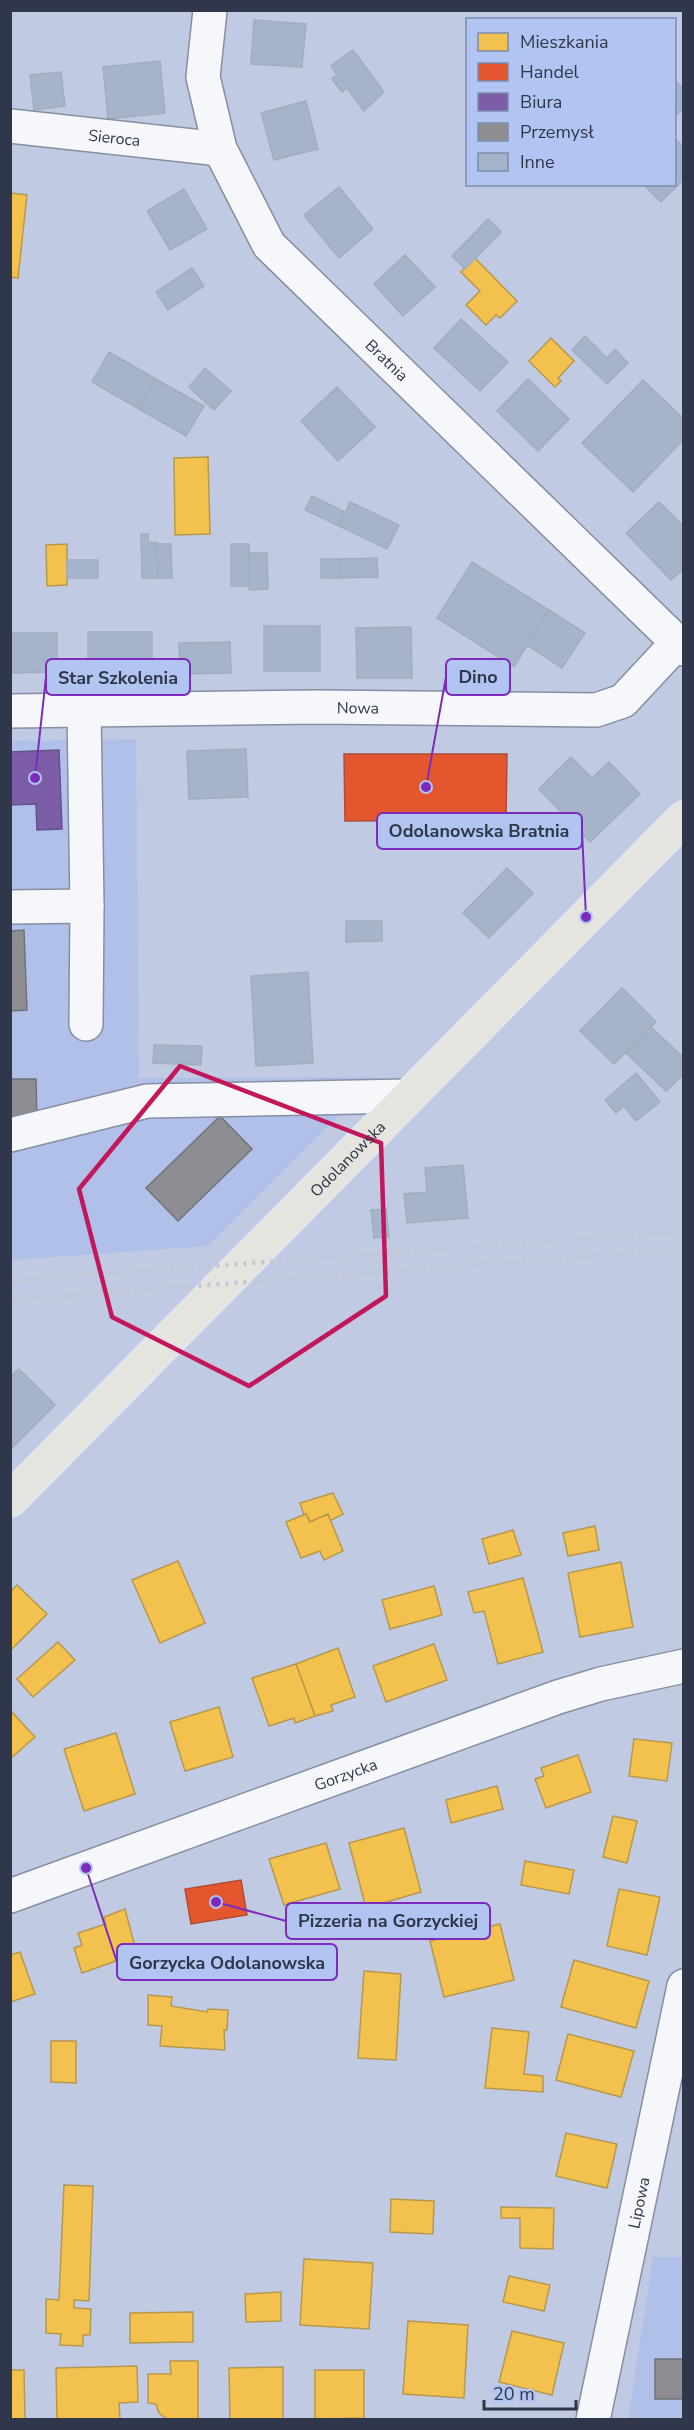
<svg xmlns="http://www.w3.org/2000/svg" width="694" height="2430" viewBox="0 0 694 2430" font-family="'Nunito Sans',sans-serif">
<rect width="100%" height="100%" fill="#c0cae3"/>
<g fill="#b0c0e8">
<polygon points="136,739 139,1078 377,1077 208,1246 11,1260 11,741"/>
<polygon points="653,2257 683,2257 683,2419 628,2420"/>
</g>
<g fill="#f2c14e" stroke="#b8984d" stroke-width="1.5">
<polygon points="10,193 27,195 18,278 10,277"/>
<polygon points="475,258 517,301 500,318 496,315 486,325 466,305 480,291 461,272"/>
<polygon points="551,338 574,361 558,378 561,381 555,387 529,361"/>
<polygon points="208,457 210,534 175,535 174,458"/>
<polygon points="67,544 67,585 47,586 46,545"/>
<polygon points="333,1493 343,1514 330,1521 328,1514 310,1522 306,1514 304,1515 300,1503"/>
<polygon points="306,1514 310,1522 328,1514 343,1551 324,1560 320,1551 301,1558 286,1522"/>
<polygon points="595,1526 599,1550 568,1556 563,1533"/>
<polygon points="513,1530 521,1555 489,1564 482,1539"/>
<polygon points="178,1561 205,1623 160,1643 132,1580"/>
<polygon points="621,1562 633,1627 580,1637 568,1573"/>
<polygon points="523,1578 543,1652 498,1664 484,1611 474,1613 468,1592"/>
<polygon points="17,1585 47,1614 10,1651 10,1592"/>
<polygon points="434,1586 442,1615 390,1629 382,1600"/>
<polygon points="58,1642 75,1660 33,1697 17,1679"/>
<polygon points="434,1644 447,1680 386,1702 373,1666"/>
<polygon points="338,1648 355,1697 331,1705 333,1711 315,1716 296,1664"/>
<polygon points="296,1664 315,1716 295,1723 294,1718 269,1726 252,1678"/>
<polygon points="219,1707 233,1757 185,1771 170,1722"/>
<polygon points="10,1710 35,1737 10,1759"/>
<polygon points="116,1733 135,1794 84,1811 64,1749"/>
<polygon points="634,1739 672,1743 667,1781 629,1776"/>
<polygon points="578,1755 591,1792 546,1808 535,1779 544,1776 541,1768"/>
<polygon points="497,1786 503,1809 451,1823 446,1800"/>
<polygon points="613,1816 637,1821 627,1863 603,1857"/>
<polygon points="404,1828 421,1892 366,1908 349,1843"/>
<polygon points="326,1843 340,1889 284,1905 269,1859"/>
<polygon points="525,1861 574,1870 569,1894 521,1885"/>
<polygon points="619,1889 660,1897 647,1955 607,1946"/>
<polygon points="125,1909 135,1947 128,1949 130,1956 82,1973 74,1948 82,1945 78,1933 106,1924 104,1917"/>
<polygon points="500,1924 514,1980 444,1997 430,1941"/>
<polygon points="20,1952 35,1994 10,2002 10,1955"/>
<polygon points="574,1960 649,1981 636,2028 561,2007"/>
<polygon points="364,1971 401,1974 396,2060 358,2058"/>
<polygon points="148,1995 172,1997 171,2006 207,2012 208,2009 228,2010 227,2030 224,2030 225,2050 160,2046 162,2026 148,2025"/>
<polygon points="492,2028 529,2032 524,2074 543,2076 543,2092 485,2088"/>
<polygon points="568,2034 634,2051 621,2097 556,2080"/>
<polygon points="51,2041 76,2041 76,2083 51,2082"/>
<polygon points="566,2133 617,2144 607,2188 556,2176"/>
<polygon points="64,2185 93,2186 89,2301 74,2300 74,2308 91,2309 90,2335 83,2335 83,2346 60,2345 61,2334 46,2333 46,2299 59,2300"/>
<polygon points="391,2199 434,2201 433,2234 390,2232"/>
<polygon points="501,2207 554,2208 553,2249 520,2248 520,2218 501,2218"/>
<polygon points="304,2259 373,2263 369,2329 300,2325"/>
<polygon points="509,2276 550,2285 544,2311 503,2302"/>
<polygon points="281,2292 281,2321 246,2322 245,2294"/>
<polygon points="193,2312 193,2342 130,2343 130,2313"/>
<polygon points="408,2321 468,2325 464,2398 403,2394"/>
<polygon points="512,2331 564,2343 552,2395 499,2382"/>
<polygon points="170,2361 198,2361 198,2420 167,2419 159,2413 156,2404 148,2403 148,2374 171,2374"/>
<polygon points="137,2366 138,2402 119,2403 120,2420 57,2420 56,2368"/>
<polygon points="283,2367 283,2419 230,2420 229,2368"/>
<polygon points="10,2370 24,2370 25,2420 10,2420"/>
<polygon points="315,2370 364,2370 364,2418 315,2419"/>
</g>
<g fill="#e4572e" stroke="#ae4d36" stroke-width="1.5">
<polygon points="344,754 507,754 506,820 345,821"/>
<polygon points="241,1880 247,1915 191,1924 185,1889"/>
</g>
<polygon fill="#7b5ea7" stroke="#64528b" stroke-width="1.5" points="59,750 62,829 37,830 36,804 10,805 10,752"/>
<g fill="#8d8d92" stroke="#71737c" stroke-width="1.5">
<polygon points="24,930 27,1010 10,1011 10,931"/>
<polygon points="10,1079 36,1079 37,1123 10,1123"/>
<polygon points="220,1116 252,1149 178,1221 146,1188"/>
<rect x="655" y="2359" width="29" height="40"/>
</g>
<g fill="#a5b4ca" stroke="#a2adc0" stroke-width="1.5">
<polygon points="254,20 306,24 302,67 251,64"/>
<polygon points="353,50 384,92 364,111 347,88 342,92 332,79 337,75 331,66"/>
<polygon points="160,61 165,113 108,119 103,67"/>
<polygon points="61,72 65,106 34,110 30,75"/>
<polygon points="674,80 684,89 684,108 674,117"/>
<polygon points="306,101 318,149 274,160 261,113"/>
<polygon points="674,138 684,147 684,179 661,202 643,184 674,184"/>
<polygon points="339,187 373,229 339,258 304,215"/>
<polygon points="184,189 207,229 170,250 147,211"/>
<polygon points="488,219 501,232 465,269 452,256"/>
<polygon points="405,255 435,287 403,316 374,284"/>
<polygon points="192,268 204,286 168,310 156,292"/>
<polygon points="461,319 508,362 480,391 434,348"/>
<polygon points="585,336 607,358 615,349 628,363 607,384 572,350"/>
<polygon points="109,352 156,379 139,409 92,382"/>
<polygon points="205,368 231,391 214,410 189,387"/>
<polygon points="156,379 204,406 186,436 139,409"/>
<polygon points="528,379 569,419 538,451 497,411"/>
<polygon points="643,380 684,419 684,439 633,492 582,443"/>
<polygon points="337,387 375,427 338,461 301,421"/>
<polygon points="312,496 345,512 339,526 305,510"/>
<polygon points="350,502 399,525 387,549 339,526"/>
<polygon points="659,502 684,527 684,569 671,580 626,533"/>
<polygon points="141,534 148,534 148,542 157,543 158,578 142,578"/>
<polygon points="157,544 171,544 172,578 158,578"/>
<rect x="231" y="544" width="18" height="42"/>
<polygon points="249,553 267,553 268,589 249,590"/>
<polygon points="377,558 378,577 341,578 340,559"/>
<polygon points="321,559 340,559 341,578 321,578"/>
<rect x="67" y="560" width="31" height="18"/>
<polygon points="472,562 549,610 514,667 437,618"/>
<polygon points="549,610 585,633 562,668 527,645"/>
<rect x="264" y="626" width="56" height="45"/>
<polygon points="411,627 412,678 357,678 356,628"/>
<rect x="88" y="632" width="64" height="42"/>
<polygon points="10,633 57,633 57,672 10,673"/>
<polygon points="230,642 231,673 180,674 179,643"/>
<polygon points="246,749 248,797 189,799 187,751"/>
<polygon points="571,757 592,778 609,762 640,794 590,842 539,789"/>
<polygon points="507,868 533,893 489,938 463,913"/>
<polygon points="346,921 382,921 382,941 346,942"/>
<polygon points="308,972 313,1063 256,1066 251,976"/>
<polygon points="622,988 656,1022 614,1064 580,1031"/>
<polygon points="651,1027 684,1058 684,1074 666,1091 626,1053"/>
<polygon points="154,1045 202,1046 201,1065 153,1063"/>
<polygon points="636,1073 660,1102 636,1121 624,1106 616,1113 605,1100"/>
<polygon points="463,1165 468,1218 407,1223 404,1194 427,1192 425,1168"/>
<polygon points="386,1209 389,1237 374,1238 371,1210"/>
<polygon points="19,1369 55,1405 10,1450 10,1377"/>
</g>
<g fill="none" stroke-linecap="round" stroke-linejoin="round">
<g stroke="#878ea1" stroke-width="36">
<g id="minor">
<path id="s1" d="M210,10L203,77L220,149L269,245L684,649"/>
<path id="s2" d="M10,126L220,149"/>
<polyline points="84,710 87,906 86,1024"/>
<path id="s3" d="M10,711L317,707L596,710L623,701L677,643"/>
<polyline points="10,907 87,906"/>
<polyline points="10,1135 147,1101 408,1096"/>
<path id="s4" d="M10,1896L558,1697L601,1684L684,1666"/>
<path id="s5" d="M593,2420L684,1986"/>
</g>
</g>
<g stroke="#e3e7f2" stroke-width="36">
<g id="major">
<path id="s6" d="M10,1500L684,818"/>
</g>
</g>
<use href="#minor" stroke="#f6f7fb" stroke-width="33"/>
<use href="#major" stroke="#e5e4df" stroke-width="33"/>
<g stroke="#c4c7cf" stroke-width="4.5" stroke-dasharray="3 6" stroke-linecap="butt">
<polyline points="10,1281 684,1231"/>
<polyline points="10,1300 684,1249"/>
</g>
</g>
<path fill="none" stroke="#c2185b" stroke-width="4.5" stroke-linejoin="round" d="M180,1066L381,1143L386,1296L249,1386L112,1317L79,1189Z"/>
<g text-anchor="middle" stroke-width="6" stroke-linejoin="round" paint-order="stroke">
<g font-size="16" fill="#30374a" stroke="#b1c4f2">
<text dy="6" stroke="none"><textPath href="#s2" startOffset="105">Sieroca</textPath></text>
<text dy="6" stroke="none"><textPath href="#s1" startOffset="414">Bratnia</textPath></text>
<text dy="6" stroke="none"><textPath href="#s3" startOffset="348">Nowa</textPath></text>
<text dy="6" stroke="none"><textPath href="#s6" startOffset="480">Odolanowska</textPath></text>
<text dy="6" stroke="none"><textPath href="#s4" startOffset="357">Gorzycka</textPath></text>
<text dy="6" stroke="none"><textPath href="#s5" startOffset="222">Lipowa</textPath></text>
</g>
</g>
<path fill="none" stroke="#7b2cbf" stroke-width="2" d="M426 787L446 677M35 778L46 677M586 917L582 831M216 1902L286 1921M86 1868L117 1962"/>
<g fill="#7b2cbf" stroke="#b1c4f2" stroke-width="2">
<circle cx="426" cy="787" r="6"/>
<circle cx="35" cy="778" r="6"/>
<circle cx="586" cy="917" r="6"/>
<circle cx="216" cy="1902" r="6"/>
<circle cx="86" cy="1868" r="6"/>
</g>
<g fill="#b1c4f2" stroke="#7b2cbf" stroke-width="2">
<rect x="446" y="659" width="64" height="36" rx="6"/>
<rect x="46" y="659" width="144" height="36" rx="6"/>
<rect x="377" y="813" width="205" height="36" rx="6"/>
<rect x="286" y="1903" width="204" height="36" rx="6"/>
<rect x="117" y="1944" width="220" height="36" rx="6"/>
</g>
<g font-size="18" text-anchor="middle" font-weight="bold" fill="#30374a">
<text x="478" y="683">Dino</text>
<text x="118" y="684">Star Szkolenia</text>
<text x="479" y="837">Odolanowska Bratnia</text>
<text x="388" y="1927">Pizzeria na Gorzyckiej</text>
<text x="227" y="1969">Gorzycka Odolanowska</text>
</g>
<rect width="694" height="2430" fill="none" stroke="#30374a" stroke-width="24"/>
<rect x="466" y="18" width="210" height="168" fill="#b1c4f2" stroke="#7d8caf" stroke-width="1.5"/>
<rect x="478" y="33" width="30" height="18" fill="#f2c14e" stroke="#7d8caf" stroke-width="1.5"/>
<text x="520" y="48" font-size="18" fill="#30374a">Mieszkania</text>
<rect x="478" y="63" width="30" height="18" fill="#e4572e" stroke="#7d8caf" stroke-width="1.5"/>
<text x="520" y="78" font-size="18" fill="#30374a">Handel</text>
<rect x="478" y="93" width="30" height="18" fill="#7b5ea7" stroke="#7d8caf" stroke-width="1.5"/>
<text x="520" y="108" font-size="18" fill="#30374a">Biura</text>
<rect x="478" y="123" width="30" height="18" fill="#8d8d92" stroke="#7d8caf" stroke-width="1.5"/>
<text x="520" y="138" font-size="18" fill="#30374a">Przemysł</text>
<rect x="478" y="153" width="30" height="18" fill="#a5b4ca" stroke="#7d8caf" stroke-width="1.5"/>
<text x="520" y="168" font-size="18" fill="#30374a">Inne</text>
<path d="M484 2400v9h92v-9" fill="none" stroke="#30374a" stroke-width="3"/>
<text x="493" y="2400" font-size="18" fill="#30374a" stroke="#b1c4f2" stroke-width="4.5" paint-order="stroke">20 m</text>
</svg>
